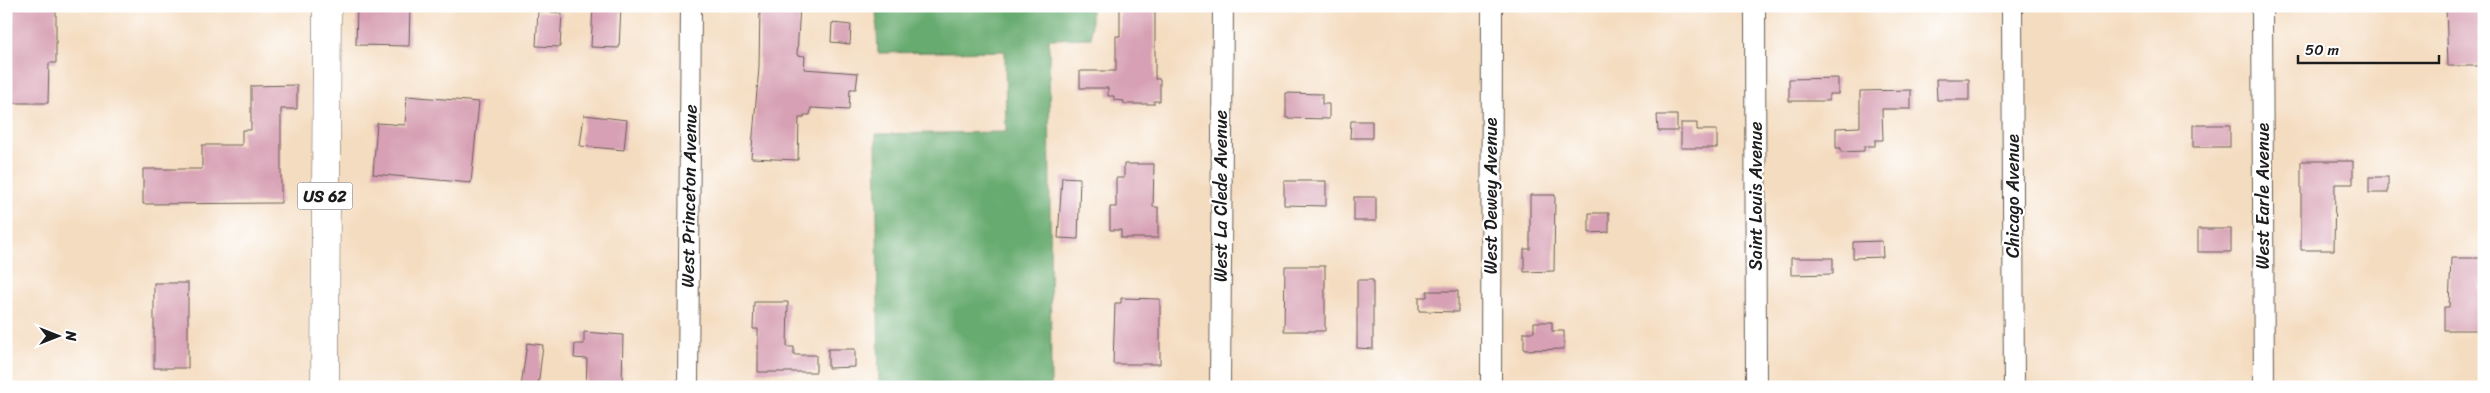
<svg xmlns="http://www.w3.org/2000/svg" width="2490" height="393" viewBox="0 0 2490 393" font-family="Sriracha,sans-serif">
<rect width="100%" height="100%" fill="#fff"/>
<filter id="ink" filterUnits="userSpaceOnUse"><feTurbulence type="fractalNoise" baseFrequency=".02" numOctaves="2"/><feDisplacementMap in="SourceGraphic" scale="10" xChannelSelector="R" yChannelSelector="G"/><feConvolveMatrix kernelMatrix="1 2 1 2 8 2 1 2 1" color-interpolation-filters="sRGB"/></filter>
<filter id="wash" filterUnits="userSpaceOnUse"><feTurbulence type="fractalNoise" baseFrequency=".0096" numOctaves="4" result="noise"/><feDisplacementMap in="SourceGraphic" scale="20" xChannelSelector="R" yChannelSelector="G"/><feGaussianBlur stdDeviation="1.12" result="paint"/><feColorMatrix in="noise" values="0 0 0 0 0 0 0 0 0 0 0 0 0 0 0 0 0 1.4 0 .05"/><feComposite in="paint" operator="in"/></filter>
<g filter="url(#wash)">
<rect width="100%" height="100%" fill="#f4dcc0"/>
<polygon fill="#68ab70" stroke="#426446" points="876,6 1091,6 1091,38 1049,39 1051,387 879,387 876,134 1006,132 1005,51 878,53"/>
<g id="blocks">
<g fill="#d7a0b4">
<polygon points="11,6 56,7 56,63 49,63 48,103 11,103"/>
<polygon points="357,6 410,6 409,46 356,45"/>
<polygon points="593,6 621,6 619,48 591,47"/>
<polygon points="760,6 800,6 797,55 805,56 804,69 858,73 856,89 850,89 849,110 811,108 810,115 804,115 804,118 799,118 798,160 751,158 759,68"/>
<polygon points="1120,6 1155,6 1155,79 1160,79 1160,101 1154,101 1154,104 1124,104 1124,101 1114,100 1114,96 1108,96 1108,88 1080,88 1080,71 1116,71 1116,36 1120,36"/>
<polygon points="2446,6 2481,6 2481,66 2448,66"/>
<polygon points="538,11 562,13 560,47 536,46"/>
<polygon points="832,23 851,25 850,44 831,42"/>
<polygon points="1838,78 1838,94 1829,94 1829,101 1789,101 1789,79"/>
<polygon points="1936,79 1969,79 1969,100 1937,100"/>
<polygon points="297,85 297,109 281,109 281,203 143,204 143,169 202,169 202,145 242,145 242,130 251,130 251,86"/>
<polygon points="1911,90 1911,109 1882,109 1883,140 1875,140 1875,146 1864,146 1864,151 1841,152 1841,148 1836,148 1836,128 1860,127 1860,91"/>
<polygon points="1286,93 1322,94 1322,104 1329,104 1329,119 1286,118"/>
<polygon points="407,96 479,102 471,183 373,174 377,123 405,125"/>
<polygon points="584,115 627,120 624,150 580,146"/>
<polygon points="1657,115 1677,115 1677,131 1658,131"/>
<polygon points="1351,121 1372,121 1372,138 1350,138"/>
<polygon points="1681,123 1697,123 1697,130 1717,130 1717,148 1681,148"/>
<rect x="2193" y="125" width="37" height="22"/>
<polygon points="2301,161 2353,161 2353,184 2335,184 2334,250 2301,250"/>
<polygon points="1124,164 1154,164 1153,207 1158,207 1158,238 1121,238 1121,230 1110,230 1110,207 1116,207 1116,178 1124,178"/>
<polygon points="1062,177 1080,178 1078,239 1058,238"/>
<rect x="2369" y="177" width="19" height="16"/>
<polygon points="1284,181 1326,181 1326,206 1284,205"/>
<polygon points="1530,195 1555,195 1554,271 1524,272 1524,249 1530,249"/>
<rect x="1354" y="197" width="22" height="24"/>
<polygon points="1589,213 1609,213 1609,232 1589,233"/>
<rect x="2198" y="229" width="33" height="23"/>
<polygon points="1882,241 1883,257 1853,258 1853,242"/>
<polygon points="1791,258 1833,258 1833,274 1791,275"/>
<polygon points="2451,258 2483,258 2483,282 2480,282 2480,330 2444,330 2444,307 2449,307"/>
<polygon points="1285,266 1325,266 1325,331 1284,331"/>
<polygon points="1357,280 1373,280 1373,349 1357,348"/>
<rect x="154" y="283" width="34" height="85"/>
<polygon points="1427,291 1458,291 1458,312 1419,311 1419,297 1427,297"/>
<polygon points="1121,298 1160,299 1160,364 1113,364 1115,303 1121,303"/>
<polygon points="754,302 788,302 787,347 794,347 794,355 816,355 816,372 758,372 758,329 753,329"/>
<polygon points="1534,322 1552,322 1552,331 1564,331 1564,349 1524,350 1524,332 1534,332"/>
<polygon points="584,332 623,335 622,387 586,387 587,359 574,358 575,344 584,344"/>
<polygon points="527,343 543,345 538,387 521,387"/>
<polygon points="828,349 855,349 855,367 828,368"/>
</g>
</g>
</g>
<g filter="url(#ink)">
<use href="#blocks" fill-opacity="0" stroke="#685f55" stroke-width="1"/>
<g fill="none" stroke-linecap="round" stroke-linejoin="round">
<g stroke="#685f55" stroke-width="22">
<g id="street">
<polyline points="1755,6 1756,387"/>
<polyline points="2012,6 2014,387"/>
<polyline points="2262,6 2264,387"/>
<polyline points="688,387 691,6"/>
<polyline points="1220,387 1223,6"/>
<polyline points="1491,387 1492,6"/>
</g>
</g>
<g stroke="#685f55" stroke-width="29">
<polyline id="primary" points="325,387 327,6"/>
</g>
<use href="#street" stroke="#fff" stroke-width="20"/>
<use href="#primary" stroke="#fff" stroke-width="28"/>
</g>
</g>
<g text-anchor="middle" stroke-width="4.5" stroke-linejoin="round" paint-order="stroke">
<rect fill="#fff" stroke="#606060" stroke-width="1" x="297.5" y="182.5" width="55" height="27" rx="4"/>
<g font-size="16" font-weight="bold" fill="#1c1c1c">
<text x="325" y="202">US 62</text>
</g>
<g font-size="18" fill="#1c1c1c" stroke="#fff">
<text transform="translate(689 196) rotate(-89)" y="6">West Princeton Avenue</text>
<text transform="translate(1221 196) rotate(-90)" y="6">West La Clede Avenue</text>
<text transform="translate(1491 196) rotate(-90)" y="6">West Dewey Avenue</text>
<text transform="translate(1756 196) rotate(-90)" y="6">Saint Louis Avenue</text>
<text transform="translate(2013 196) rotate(-90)" y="6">Chicago Avenue</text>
<text transform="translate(2263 196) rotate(-90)" y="6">West Earle Avenue</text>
</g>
</g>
<rect width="2490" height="393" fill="none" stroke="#fff" stroke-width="25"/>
<g transform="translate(58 336) rotate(90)" stroke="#ffffff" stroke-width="4" paint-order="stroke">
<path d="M0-4L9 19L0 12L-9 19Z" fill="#1c1c1c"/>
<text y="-8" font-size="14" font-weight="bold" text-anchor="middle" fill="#1c1c1c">N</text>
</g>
<path d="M2298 55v8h141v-8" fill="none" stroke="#1c1c1c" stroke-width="2.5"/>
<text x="2305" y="55" font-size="15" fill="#1c1c1c" stroke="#ffffff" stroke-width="4" paint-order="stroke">50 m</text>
</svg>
